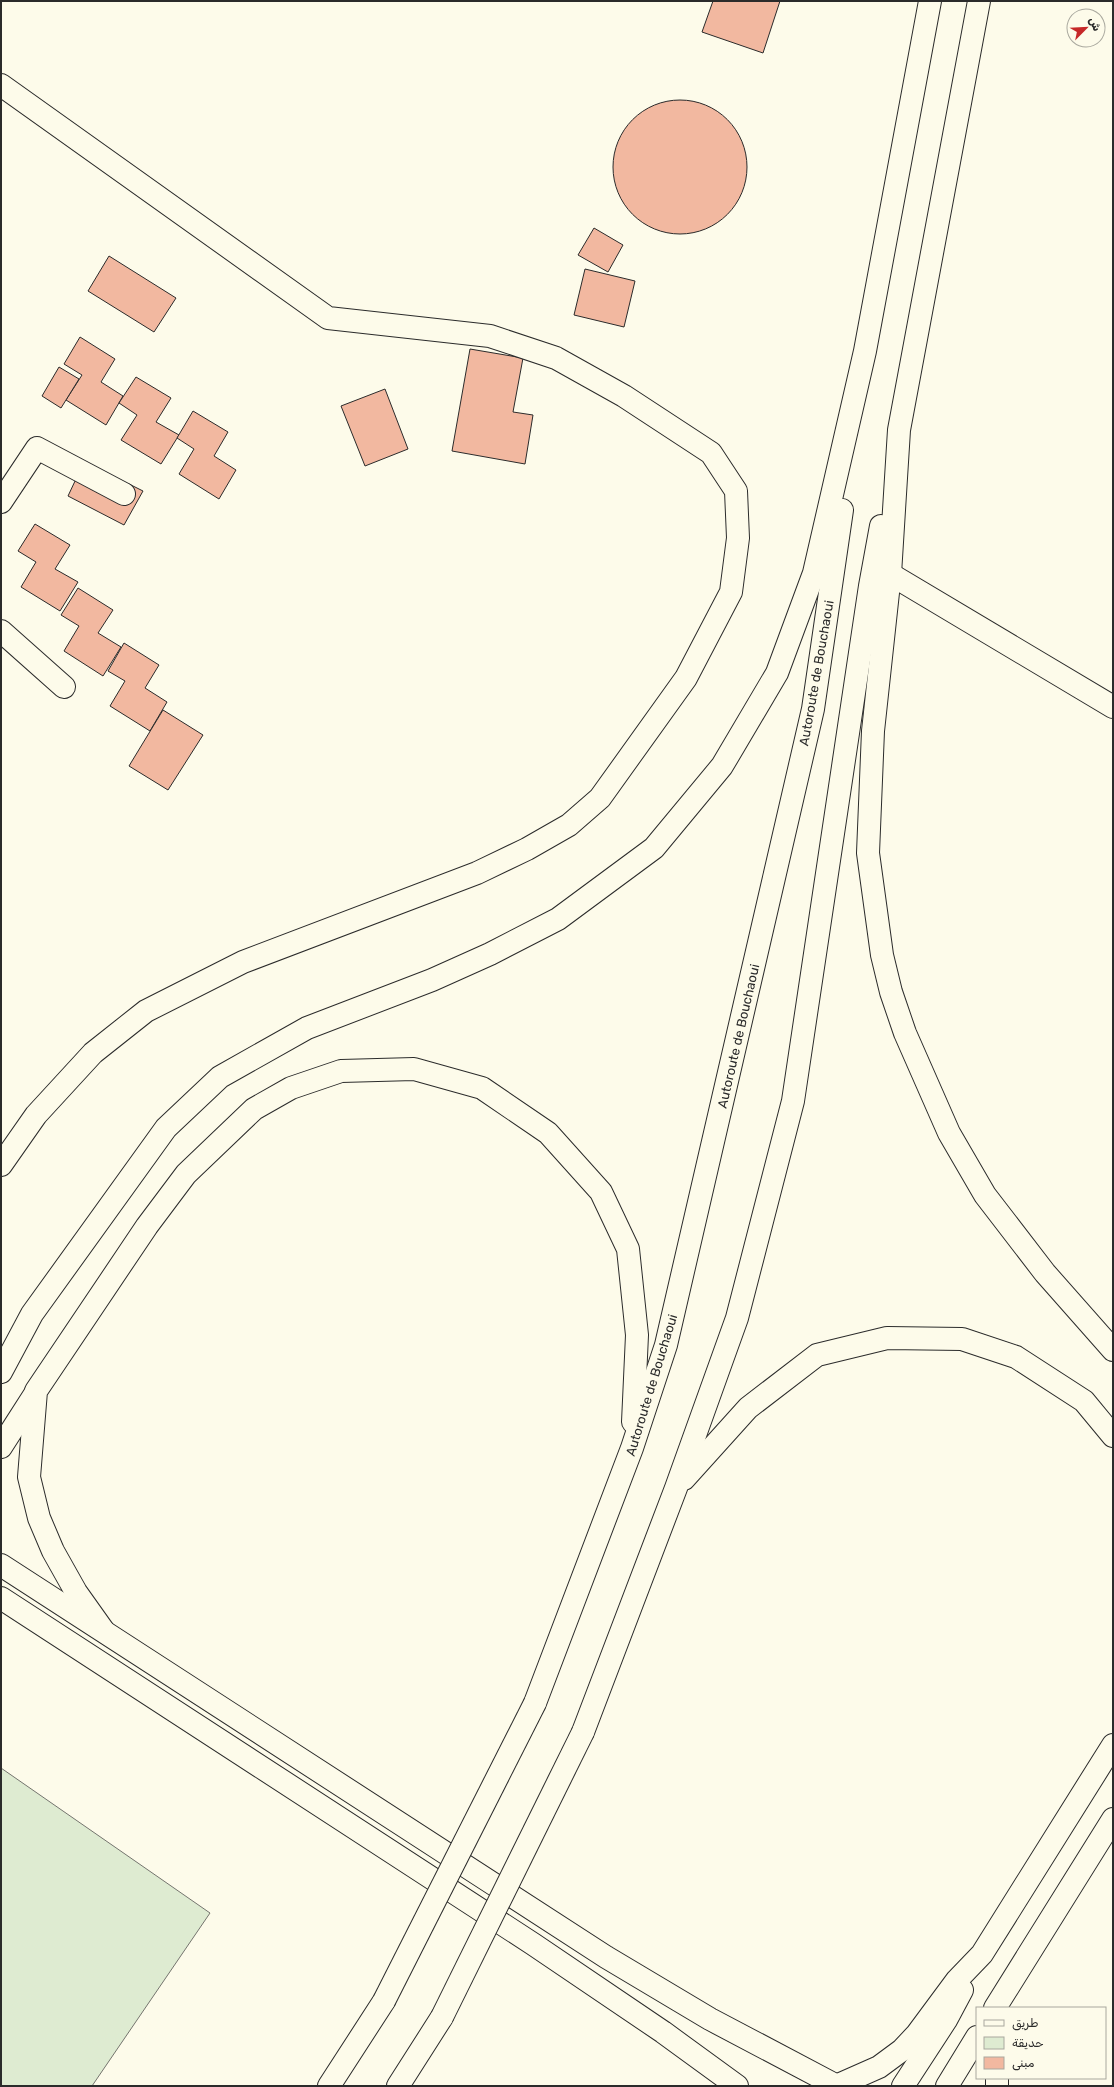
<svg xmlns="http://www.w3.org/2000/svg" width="1114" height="2087" viewBox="0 0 1114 2087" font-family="Rubik,Cairo,sans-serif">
<rect width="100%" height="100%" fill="#fdfbea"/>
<polygon fill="#deebd1" stroke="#74746e" points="1,1768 210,1913 92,2086 1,2086"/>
<g fill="#f2b8a0" stroke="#2b2b2b">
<polygon points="713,1 780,1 763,53 702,32"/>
<circle cx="680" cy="167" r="67"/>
<polygon points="594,228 623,245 608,272 578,255"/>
<polygon points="109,256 176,298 154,332 88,291"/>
<polygon points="585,269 635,281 624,327 574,315"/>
<polygon points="80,337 115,359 101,382 123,396 106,425 66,400 82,375 64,364"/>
<polygon points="470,349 523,358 513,412 533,415 525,464 452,451"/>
<polygon points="59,367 79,379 61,408 42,396"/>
<polygon points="136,377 171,398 156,422 179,435 161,464 121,440 137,415 119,403"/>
<polygon points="385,389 408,449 365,466 341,406"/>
<polygon points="193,411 228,432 214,456 236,470 219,499 179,474 194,449 177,438"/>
<polygon points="76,479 120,502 129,484 143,491 124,525 68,496"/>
<polygon points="35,524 70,545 55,569 78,582 60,611 21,587 36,562 18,551"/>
<polygon points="78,588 113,610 98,633 121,647 103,676 64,651 79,626 61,615"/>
<polygon points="124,643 159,665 145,688 167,702 150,731 110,706 125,681 108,671"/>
<polygon points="163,710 203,735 168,790 129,766"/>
</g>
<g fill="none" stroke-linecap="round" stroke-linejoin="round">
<g stroke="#2b2b2b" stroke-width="24">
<g id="minor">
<polyline points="1,85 328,318 490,336 556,358 624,396 711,453 736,491 738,538 731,592 686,678 600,798 569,825 527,849 477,873 243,962 146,1011 93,1053 36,1115 1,1165"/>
<polyline points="1,502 37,448 124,494"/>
<polyline points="890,574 1113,707"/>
<polyline points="1,631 64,687"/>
</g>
</g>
<g stroke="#2b2b2b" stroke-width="24">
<g id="highway">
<polyline points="979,1 899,430 890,574 873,731 868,853 882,955 891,992 905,1033 949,1133 985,1195 1045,1273 1113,1350"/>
<polyline points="1,1372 32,1314 166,1128 220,1077 307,1028 432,980 490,954 558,919 654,848 722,766 777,673 814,573 865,351 930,1"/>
<polyline points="1,1447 35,1394"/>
<polyline points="684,1479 748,1408 817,1355 887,1338 962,1339 1016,1357 1084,1401 1113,1436"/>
<polyline points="1,1565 606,1957 710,2019 837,2086"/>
<polyline points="1,1598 533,1944 663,2032 737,2086"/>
<polyline points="103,1630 76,1592 53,1551 39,1518 29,1477 36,1391 147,1226 186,1174 254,1109 291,1088 341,1071 414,1069 482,1088 548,1133 601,1192 628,1249 637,1335 633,1422"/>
<polyline points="535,1703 632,1448 666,1345 813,709 842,510"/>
<polyline points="583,1732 676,1488 737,1318 793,1101 870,586 881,526"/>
<polyline points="995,2008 1113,1819"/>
<polyline points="997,2078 997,2086"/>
<polyline points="329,2086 384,2001"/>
<polyline points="398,2086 442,2017"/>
<polyline points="836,2086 879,2067 902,2050 917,2034 957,1980 982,1954 1113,1745"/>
<polyline points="903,2086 946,2020 962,1990"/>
<polyline points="947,2086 977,2037"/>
</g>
</g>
<use href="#minor" stroke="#fdfbea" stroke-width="22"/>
<use href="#highway" stroke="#fdfbea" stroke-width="22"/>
<g stroke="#2b2b2b" stroke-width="24" stroke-linecap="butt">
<g id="highway-bridge">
<polyline points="384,2001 535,1703"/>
<polyline points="442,2017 583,1732"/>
</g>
</g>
<use href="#highway-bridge" stroke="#fdfbea" stroke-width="22"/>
</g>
<g text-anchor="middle" stroke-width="3" stroke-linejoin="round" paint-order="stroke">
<g font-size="13" fill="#2b2b2b" stroke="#fdfbea">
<text transform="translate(816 673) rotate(-80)" y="5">Autoroute de Bouchaoui</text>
<text transform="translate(738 1036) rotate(-77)" y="5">Autoroute de Bouchaoui</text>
<text transform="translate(651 1385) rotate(-73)" y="5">Autoroute de Bouchaoui</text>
</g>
</g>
<rect width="1114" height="2087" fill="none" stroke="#2b2b2b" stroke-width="4"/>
<rect x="976" y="2007" width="130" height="72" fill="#fdfbea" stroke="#a9a89e"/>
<rect x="984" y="2020" width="20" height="6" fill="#fdfbea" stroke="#a9a89e"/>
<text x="1012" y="2027" font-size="12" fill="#2b2b2b">طريق</text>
<rect x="984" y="2037" width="20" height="12" fill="#deebd1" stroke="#a9a89e"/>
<text x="1012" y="2047" font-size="12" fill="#2b2b2b">حديقة</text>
<rect x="984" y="2057" width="20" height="12" fill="#f2b8a0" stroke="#a9a89e"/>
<text x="1012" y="2067" font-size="12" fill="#2b2b2b">مبنى</text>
<g transform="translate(1086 28) rotate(66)"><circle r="19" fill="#fdfbea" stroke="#a9a89e"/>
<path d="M0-3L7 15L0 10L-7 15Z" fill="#c62828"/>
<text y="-6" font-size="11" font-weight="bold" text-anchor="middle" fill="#2b2b2b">ش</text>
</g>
</svg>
